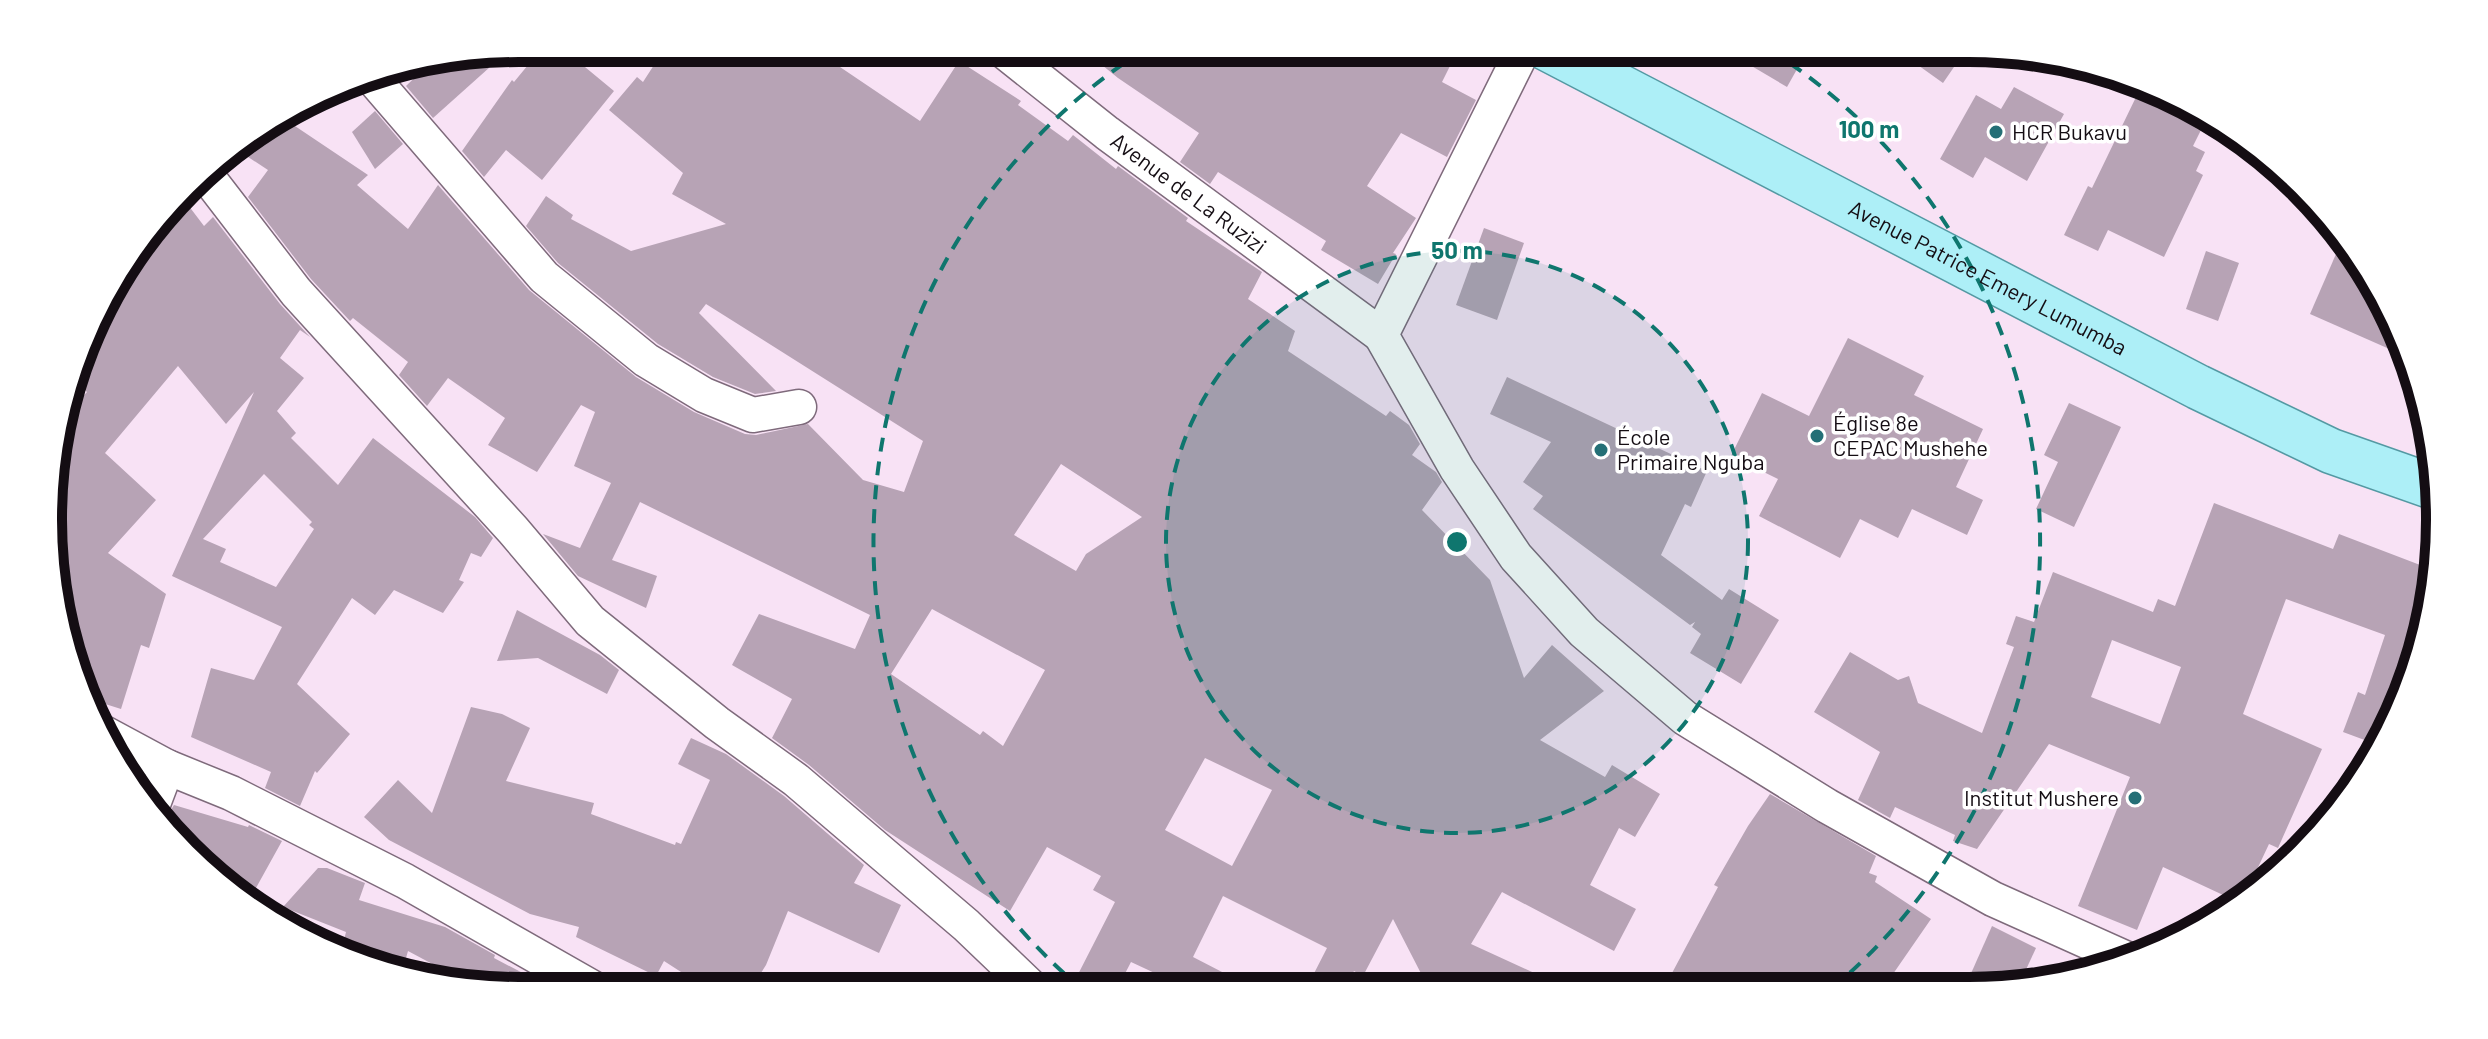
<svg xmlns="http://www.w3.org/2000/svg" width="2488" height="1039" viewBox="0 0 2488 1039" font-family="Barlow,sans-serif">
<rect width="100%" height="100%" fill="#f8e2f5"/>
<g fill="#b7a3b5" fill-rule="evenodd">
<polygon points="542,48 562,48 614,91 542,180 506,150 484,177 462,151 512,80 514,82"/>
<path d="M665,48H855L840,67L920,121L959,61L1021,101L1018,105L1068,141L1073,135L1116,169L1118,166L1188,218L1186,221L1262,272L1248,299L1295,331L1288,351L1386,416L1390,411L1409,425L1420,444L1412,455L1436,472L1442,482L1422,510L1490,580L1524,678L1552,645L1604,691L1540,740L1605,777L1612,765L1660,794L1635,837L1619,828L1590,885L1636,909L1614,951L1502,892L1471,944L1567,988L1429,989L1393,919L1363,976L1354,971L1344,989H1306L1327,948L1223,896L1193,957L1255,989H1189L1131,962L1117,989L1070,990L1115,902L1093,890L1101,876L1047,847L1010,911L885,830L809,765L772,738L792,699L732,665L759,614L855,649L870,615L640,502L612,560L657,576L646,608L578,576L543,534L580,548L611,483L574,466L595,412L581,405L537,472L488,445L505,418L448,378L427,406L399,375L408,362L353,318L350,321L311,279L248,197L268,170L236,149L286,120L368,175L357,185L408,229L438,185L529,290L636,377L694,412L745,434L756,435L808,424L863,480L904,492L923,441L706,304L699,313L776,391L755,394L713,377L658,344L558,263L526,226L546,196L573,215L571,219L631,251L726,224L672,194L683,173L609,110L637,77L643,82ZM1061,464L1142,517L1086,554L1076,571L1014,535ZM932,609L1045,670L1003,746L983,731L980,735L891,674ZM1205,758L1272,790L1232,866L1165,830Z"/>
<polygon points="1081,48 1371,48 1396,61 1403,48 1459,48 1442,82 1476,100 1447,157 1401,133 1367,186 1416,218 1393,253 1396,254 1378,284 1321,250 1326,241 1218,172 1210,184 1180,162 1199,133 1118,78"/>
<polygon points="1721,48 1809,48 1787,87"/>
<polygon points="1894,48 1967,48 1943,83"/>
<polygon points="509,50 433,118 406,86 430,63"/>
<polygon points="2014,87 2064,114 2027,181 1985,157 1973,178 1940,159 1976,95 2001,109"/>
<polygon points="2152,92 2205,122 2193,146 2205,152 2196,171 2203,175 2164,257 2108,230 2098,251 2064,235 2088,186 2092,188 2137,95 2148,101"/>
<polygon points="375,111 403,144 375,169 352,132"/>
<path d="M182,197L204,226L213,217L280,304L310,337L300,330L280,358L304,378L277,411L296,433L291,438L338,485L373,438L475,517L493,538L481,557L471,553L459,580L464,582L443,613L394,590L375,615L352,598L297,684L350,734L317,773L315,771L300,806L265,788L271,772L191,737L211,668L254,680L282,627L172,576L254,392L226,424L178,366L105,453L156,500L108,553L166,594L149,648L141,645L121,709L99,702L89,696L81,675L89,663L72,651L57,612L52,457L68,412L87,392L77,383L92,338L105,324L100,317L111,284ZM264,474L312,522L309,525L314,529L276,587L220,562L226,549L203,539Z"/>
<polygon points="1484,228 1524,243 1497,320 1456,305"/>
<polygon points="2206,251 2239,263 2218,321 2186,309"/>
<polygon points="2336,254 2354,262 2391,311 2403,355 2310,314"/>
<polygon points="1848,338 1924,376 1914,395 1983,429 1956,487 1983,500 1967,535 1912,509 1898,538 1860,519 1840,558 1759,516 1778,479 1731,456 1762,393 1809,416"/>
<polygon points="1507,377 1707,471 1691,507 1685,504 1661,555 1722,600 1729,589 1779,620 1741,684 1690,653 1701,634 1692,627 1695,622 1690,625 1533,509 1543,496 1523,482 1551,442 1490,414"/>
<polygon points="2069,403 2121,427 2074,527 2036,509 2058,462 2044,455"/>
<path d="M2214,503L2333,549L2339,534L2428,568L2415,671L2378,745L2343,732L2358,692L2365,695L2385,635L2286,599L2243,714L2322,749L2278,848L2269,844L2245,895L2236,901L2163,867L2137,930L2078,906L2130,777L2049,744L1977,849L1953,841L1955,835L1895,807L1890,818L1858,800L1880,752L1814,712L1850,652L1898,680L1909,676L1918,703L1982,733L2014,647L2006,644L2016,616L2034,622L2053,572L2153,612L2158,599L2175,606ZM2112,640L2181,667L2160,724L2091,697Z"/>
<polygon points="517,610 600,655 619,670 607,694 538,658 497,661"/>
<polygon points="471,707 502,714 530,728 506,781 594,803 591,814 675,845 676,842 681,844 710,780 678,764 691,738 726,754 784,796 864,865 854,883 901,905 879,953 788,911 766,965 750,990 709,990 664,961 656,976 576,937 579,927 530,914 389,840 364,817 398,780 432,813"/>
<polygon points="1770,794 1876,856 1869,873 1877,876 1875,882 1931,919 1884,987 1664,988 1718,887 1714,885 1748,826"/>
<polygon points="174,805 248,827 249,825 282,841 252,895 246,893 244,899 232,893 166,818"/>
<polygon points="318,868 327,868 365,883 359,900 445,927 495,955 494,958 557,991 520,991 466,982 408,951 402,972 368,966 341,952 346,932 283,907"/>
<polygon points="1992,926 2036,948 2018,987 1965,987"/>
</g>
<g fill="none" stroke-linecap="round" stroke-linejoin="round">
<g stroke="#7e6a7b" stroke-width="37">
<g id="street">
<path id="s1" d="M1000,48L1107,133L1381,335"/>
<polyline points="1524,48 1381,335 1457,469 1516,557 1584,632 1685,718 1827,806 1993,899 2129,960"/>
<polyline points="368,73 544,277 646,360 704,395 753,415 799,407"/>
<polyline points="203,171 296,292 513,530 590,621 717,723 796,780 966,925 1034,990"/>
<polyline points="102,732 167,767 231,793 405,881 598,991"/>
<polyline points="153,804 167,767"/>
</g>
</g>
<g stroke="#5499a3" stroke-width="47">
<g id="primary">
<path id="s2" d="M1546,48L2198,387L2331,451L2439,489"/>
</g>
</g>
<use href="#street" stroke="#fff" stroke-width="34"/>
<use href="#primary" stroke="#adeff7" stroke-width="44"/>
</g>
<circle cx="1457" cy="542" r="291" fill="#0f766e" fill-opacity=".12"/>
<g fill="none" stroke="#0f766e" stroke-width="4" stroke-dasharray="14 10">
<circle cx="1457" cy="542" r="291"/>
<path d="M1082 989A583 583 0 0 1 1144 50M1770 50A583 583 0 0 1 1836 985"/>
</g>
<g fill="#246f76" stroke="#fff" stroke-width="3">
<circle cx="1996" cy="132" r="8"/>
<circle cx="1817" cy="436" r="8"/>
<circle cx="1601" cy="450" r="8"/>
<circle cx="2135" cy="798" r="8"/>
</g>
<g text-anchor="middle" stroke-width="7" stroke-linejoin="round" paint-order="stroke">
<g font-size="22" fill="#140d13" stroke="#fff" text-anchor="start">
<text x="2012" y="140">HCR Bukavu</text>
<text x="1833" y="431">Église 8e<tspan x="1833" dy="25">CEPAC Mushehe</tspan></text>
<text x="1617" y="445">École<tspan x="1617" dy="25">Primaire Nguba</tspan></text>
<text x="2119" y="806" text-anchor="end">Institut Mushere</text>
</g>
<g font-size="22" fill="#140d13" stroke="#fff">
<text dy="8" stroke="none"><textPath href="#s1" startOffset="238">Avenue de La Ruzizi</textPath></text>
<text dy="8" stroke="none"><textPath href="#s2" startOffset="498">Avenue Patrice Emery Lumumba</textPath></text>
</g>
</g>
<path d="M0 0H2488V1039H0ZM519 62H1969A457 457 0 0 1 2426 519V520A457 457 0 0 1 1969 977H519A457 457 0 0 1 62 520V519A457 457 0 0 1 519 62Z" fill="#fff" fill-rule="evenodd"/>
<path fill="none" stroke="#140d13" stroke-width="10" d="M519 62H1969A457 457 0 0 1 2426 519V520A457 457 0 0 1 1969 977H519A457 457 0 0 1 62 520V519A457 457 0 0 1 519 62Z"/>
<circle cx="1457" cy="542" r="12" fill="#0f766e" stroke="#fff" stroke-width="4"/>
<g font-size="24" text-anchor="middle" font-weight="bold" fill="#0f766e" stroke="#fff" stroke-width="7" stroke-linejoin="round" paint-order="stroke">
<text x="1869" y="138">100 m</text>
<text x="1457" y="259">50 m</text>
</g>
</svg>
